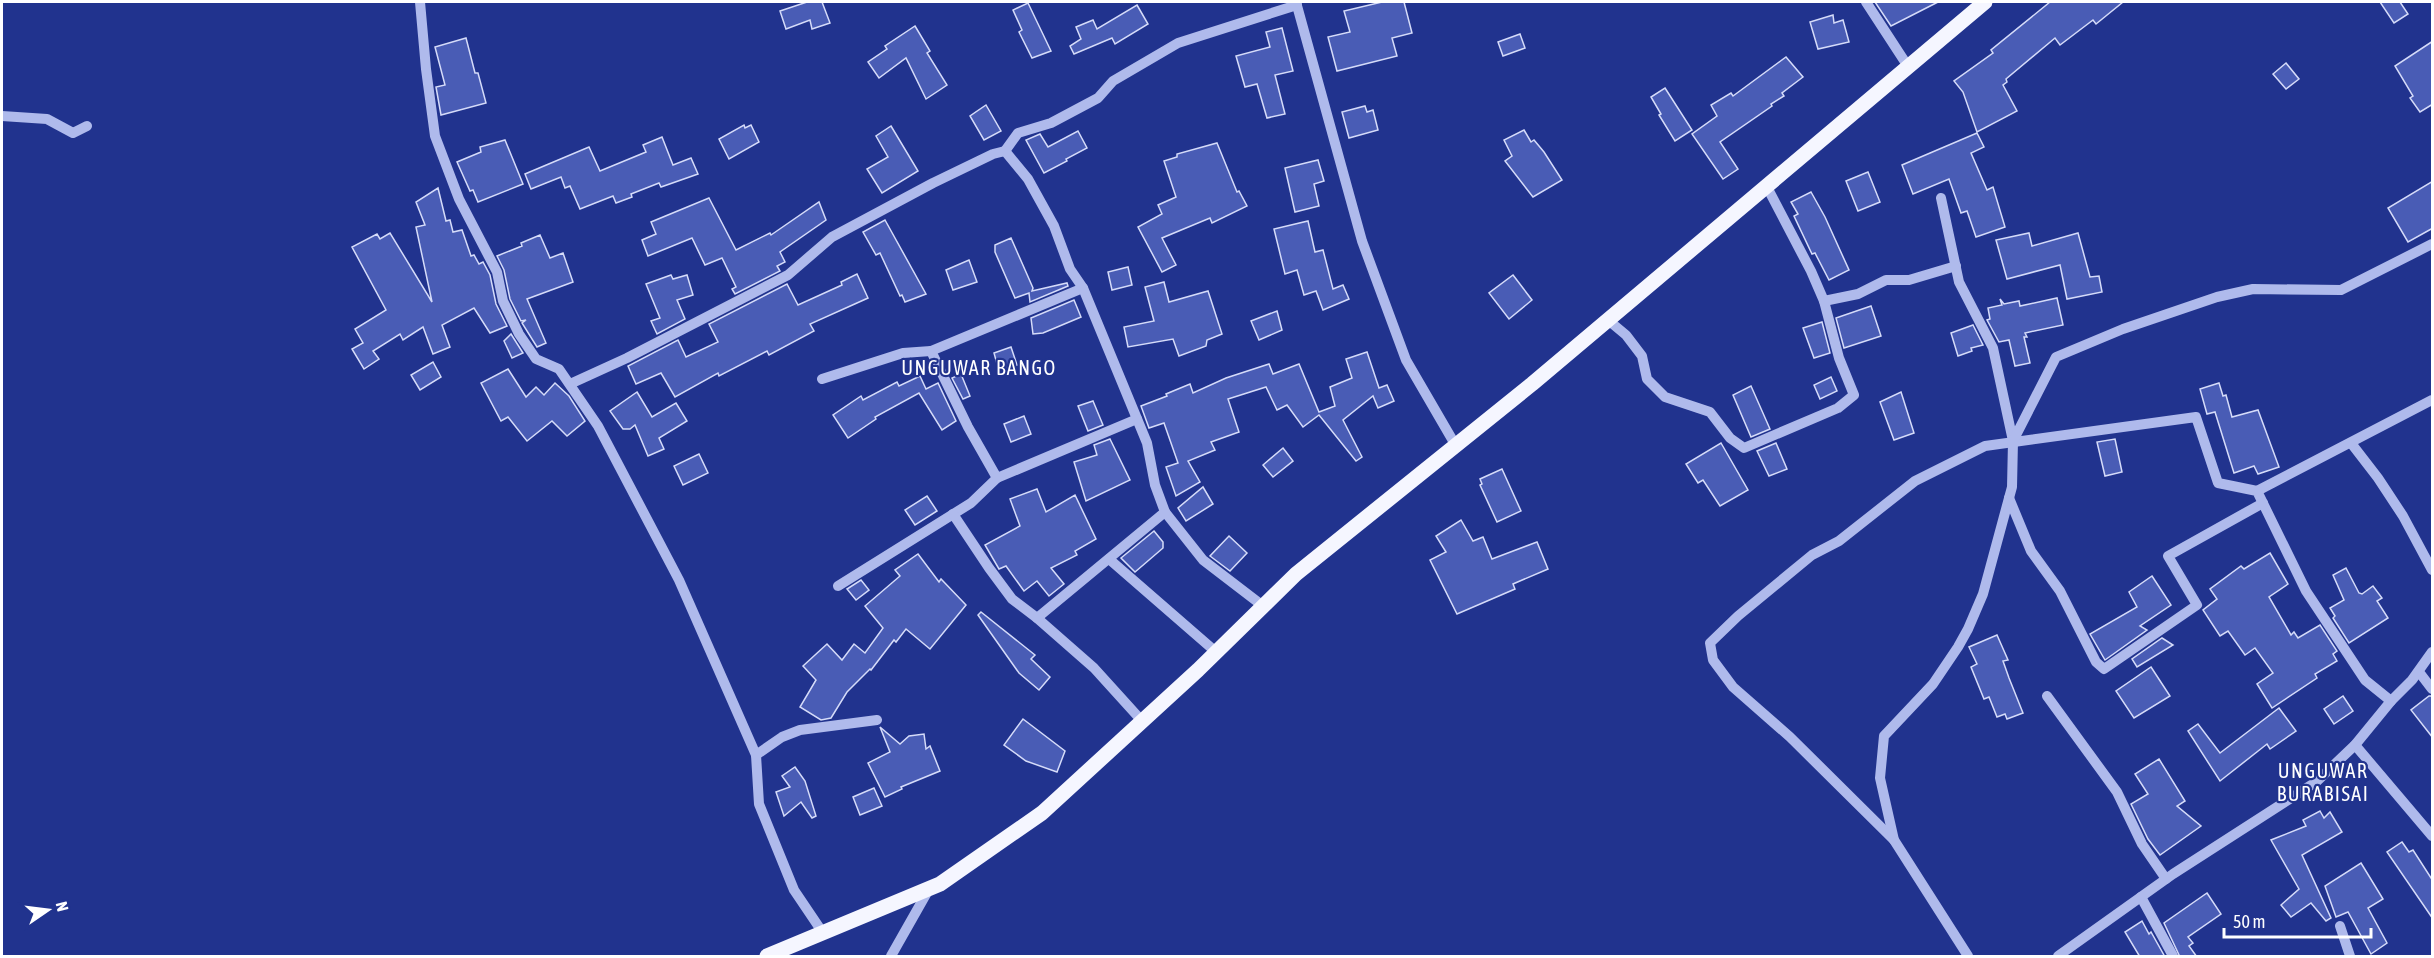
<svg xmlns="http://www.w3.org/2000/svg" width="2434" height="958" viewBox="0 0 2434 958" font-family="'Asap Condensed',sans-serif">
<rect width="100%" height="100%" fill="#21338e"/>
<g fill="#495cb5" stroke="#d5dbf9" stroke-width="1.5">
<polygon points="807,2 822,2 830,23 812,29 810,20 786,29 780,11"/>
<polygon points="1382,2 1404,2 1412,33 1392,38 1397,56 1337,71 1328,37 1350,32 1344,11"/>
<polygon points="1875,2 1938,2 1891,26"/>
<polygon points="2050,2 2123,2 2096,24 2093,20 2060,45 2055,38 2006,79 2007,82 2003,85 2017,111 1977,132 1963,92 1954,81 1993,53 1991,50"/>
<polygon points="2380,2 2400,2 2408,14 2394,23"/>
<polygon points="1028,3 1051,51 1032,58 1019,32 1022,30 1013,10"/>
<polygon points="1137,5 1148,24 1115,44 1112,38 1074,54 1070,46 1081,39 1076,27 1093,20 1097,29"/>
<polygon points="1833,15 1834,23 1843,20 1849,42 1818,49 1810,22"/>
<polygon points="915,26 930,51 927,53 947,85 926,99 906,58 879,78 868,62 887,49 885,46"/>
<polygon points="1282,28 1293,71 1275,75 1285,114 1267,118 1257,84 1245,87 1236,56 1270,47 1266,32"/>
<polygon points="1520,34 1525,48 1503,56 1498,42"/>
<polygon points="466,38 475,73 478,73 486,103 441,115 436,87 445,85 435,47"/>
<polygon points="2433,41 2433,104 2420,112 2410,98 2413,96 2395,66"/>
<polygon points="1786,57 1803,77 1782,93 1784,96 1771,104 1772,106 1720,142 1738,169 1723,179 1692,134 1717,116 1711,105 1731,93 1733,96"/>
<polygon points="2286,63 2299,79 2286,89 2273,74"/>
<polygon points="1665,88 1692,130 1675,141 1659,115 1661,114 1651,97"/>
<polygon points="986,105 1001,131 984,140 970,116"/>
<polygon points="1365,106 1367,112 1373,110 1378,130 1349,138 1342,112"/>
<polygon points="744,125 745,128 751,125 759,142 729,159 719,139"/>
<polygon points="891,126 918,171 882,193 867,169 888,157 876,136"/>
<polygon points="1524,130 1531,142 1534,140 1544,152 1562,180 1533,197 1505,161 1512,156 1504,140"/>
<polygon points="1078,131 1087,148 1066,159 1067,161 1044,173 1026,140 1040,134 1048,147"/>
<polygon points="1977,133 1984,147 1971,153 1987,190 1993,187 2005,227 1976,237 1967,211 1961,213 1949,179 1913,194 1902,165"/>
<polygon points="662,137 673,165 691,158 698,174 661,187 659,183 631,194 632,197 616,203 613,196 580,209 570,186 565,188 561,177 531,189 525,174 589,147 600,171 646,152 643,145"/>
<polygon points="505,140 523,184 478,202 473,190 470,191 457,162 481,152 480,147"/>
<polygon points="1217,143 1237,192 1239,191 1247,206 1212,223 1210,218 1162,238 1176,265 1162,272 1138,227 1162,214 1158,205 1176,197 1164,161 1177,157 1177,154"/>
<polygon points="1318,160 1324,181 1314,184 1319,206 1295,212 1285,168"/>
<polygon points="1868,172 1880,202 1858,211 1846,181"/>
<polygon points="2433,181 2433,228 2408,242 2388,208"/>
<polygon points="438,188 446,221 450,220 453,232 462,230 471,256 474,255 479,264 483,262 490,275 496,304 507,326 490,333 474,308 442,325 450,347 433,354 423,327 403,340 400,334 373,351 379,359 364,369 352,349 363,343 355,329 386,310 352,247 377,234 380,239 390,233 432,302 416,227 425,225 416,202"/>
<polygon points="1811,192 1825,217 1849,270 1829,280 1815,253 1812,254 1794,216 1798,214 1791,202"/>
<polygon points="709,198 736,250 770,233 771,235 819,202 826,220 780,252 785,262 777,266 780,271 735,294 732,289 736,287 722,258 705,265 692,238 648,256 642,240 656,234 651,222"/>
<polygon points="885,220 926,294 905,302 902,295 900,296 880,253 876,255 863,232"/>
<polygon points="1308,221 1315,252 1323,250 1333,289 1343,285 1349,299 1323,310 1316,291 1304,295 1297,270 1285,274 1274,229"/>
<polygon points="2029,233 2032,246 2078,233 2090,277 2099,276 2102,292 2067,299 2060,265 2007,279 1996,240"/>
<polygon points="540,235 550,258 563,253 573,282 527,299 546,343 537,347 522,323 526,320 521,321 510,299 504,270 497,256 522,246 521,243"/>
<polygon points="1011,238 1033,288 1032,291 1067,283 1068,286 1030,302 1029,293 1015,298 995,252 995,245"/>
<polygon points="969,260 977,282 953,290 946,270"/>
<polygon points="1128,267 1132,285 1112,290 1108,272"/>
<polygon points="857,274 868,298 810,324 814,331 769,355 767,351 719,376 718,373 675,397 661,373 636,384 628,366 678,340 686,357 718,342 709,324 787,284 798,305 842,285 841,282"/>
<polygon points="671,275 673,279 687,275 693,295 677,300 685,319 657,334 651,321 660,318 646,284"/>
<polygon points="1513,275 1532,300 1509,319 1489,293"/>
<polygon points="1164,282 1169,302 1208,291 1222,334 1207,340 1206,346 1179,356 1173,339 1128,347 1124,327 1154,321 1145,287"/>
<polygon points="2057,298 2063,325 2025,333 2027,337 2024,337 2030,363 2015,366 2009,340 1999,342 1987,320 1990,319 1988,308 2002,305 2000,299 2004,304 2019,301 2020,306"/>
<polygon points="1074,300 1081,317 1043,333 1033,334 1031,318"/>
<polygon points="1871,306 1881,336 1844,348 1836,318"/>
<polygon points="1277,311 1282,330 1259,340 1251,321"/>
<polygon points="1822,322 1830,353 1814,358 1803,328"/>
<polygon points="1973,325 1983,345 1971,348 1972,351 1958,356 1951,333"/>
<polygon points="511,334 523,353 512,358 504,341"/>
<polygon points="1011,347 1017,365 999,371 994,353"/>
<polygon points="1367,352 1379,388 1387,385 1394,401 1378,408 1373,396 1343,420 1362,457 1356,461 1319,415 1303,427 1287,405 1277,410 1266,387 1228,399 1239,432 1211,442 1215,450 1188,461 1200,482 1176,496 1166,467 1178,463 1164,423 1149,428 1141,406 1167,396 1166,394 1190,384 1193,393 1226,378 1269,364 1273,374 1299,364 1319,412 1335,406 1330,387 1352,378 1346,359"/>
<polygon points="433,362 441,377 420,390 411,375"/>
<polygon points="508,369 526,397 536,387 544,395 555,383 569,396 585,421 567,436 552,421 527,441 508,417 501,421 481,383"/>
<polygon points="961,374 970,396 963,399 952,378"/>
<polygon points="920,376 926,389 938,383 956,421 942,430 919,393 875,417 876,419 848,438 833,415 861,396 863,400 897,382 899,386"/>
<polygon points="1831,377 1837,391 1820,399 1814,385"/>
<polygon points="2219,383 2223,396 2226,395 2232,417 2258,410 2279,467 2258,474 2254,466 2234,473 2215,412 2207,414 2200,389"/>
<polygon points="1751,386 1770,429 1751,437 1733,395"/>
<polygon points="637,392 652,417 676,403 687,421 659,438 664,449 648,456 635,425 630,429 623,429 610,411"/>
<polygon points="1901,392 1914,433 1894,440 1880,402"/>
<polygon points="1093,401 1103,425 1088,431 1078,406"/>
<polygon points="1024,416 1031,434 1011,442 1004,424"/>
<polygon points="1110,439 1130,480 1086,501 1074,462 1097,455 1094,445"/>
<polygon points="2115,439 2122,472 2105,476 2097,442"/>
<polygon points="1721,443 1748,490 1720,506 1703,480 1698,483 1686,464"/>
<polygon points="1776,443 1787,469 1769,476 1757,451"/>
<polygon points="1283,448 1293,461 1273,477 1263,465"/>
<polygon points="699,454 708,473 683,485 674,466"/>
<polygon points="1502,469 1521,511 1497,522 1480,485 1482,484 1480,479"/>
<polygon points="1203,487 1213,504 1186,521 1178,508"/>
<polygon points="1037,489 1046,512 1075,495 1096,539 1075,551 1077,555 1051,568 1064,584 1049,596 1037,581 1024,591 1006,566 999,569 985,545 1020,526 1010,499"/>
<polygon points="927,496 937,511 915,525 905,510"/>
<polygon points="1461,520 1473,541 1483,537 1492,559 1537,542 1548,569 1513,584 1515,589 1457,614 1430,560 1446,552 1436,536"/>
<polygon points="1154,531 1163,542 1163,548 1135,572 1121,558"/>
<polygon points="1229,536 1247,553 1230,571 1210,556"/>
<polygon points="2270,553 2288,584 2269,597 2291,635 2294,632 2298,638 2320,625 2337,651 2333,654 2337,661 2315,674 2317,678 2272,708 2257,684 2273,673 2255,648 2245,655 2228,631 2220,636 2203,610 2217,599 2210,589 2241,566 2244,569"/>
<polygon points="918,554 939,582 941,579 966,605 930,649 906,629 896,642 894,640 871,670 870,669 847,692 831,718 821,720 800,707 816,680 803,666 827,644 842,660 854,644 865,653 883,628 865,606 900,576 895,570"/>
<polygon points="2346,568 2359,593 2362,594 2373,586 2382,598 2377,601 2388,618 2349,643 2333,618 2335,616 2330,608 2344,600 2333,575"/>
<polygon points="2152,576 2171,605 2140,626 2147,630 2105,660 2090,634 2137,607 2129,592"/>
<polygon points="861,580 869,590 856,600 847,589"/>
<polygon points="981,612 1035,655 1031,659 1050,677 1039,690 1019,673 978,615"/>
<polygon points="1997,635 2008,660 2003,661 2009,678 2023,713 2007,719 2005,714 1997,717 1989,697 1984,699 1971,667 1977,664 1969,647"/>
<polygon points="2162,638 2173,645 2137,667 2132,659"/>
<polygon points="2151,667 2170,696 2134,718 2116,691"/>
<polygon points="2343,696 2353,711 2334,724 2324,709"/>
<polygon points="2429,696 2433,696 2433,738 2411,710"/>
<polygon points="2279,708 2296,731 2270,749 2267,744 2220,781 2188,731 2198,724 2220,753"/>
<polygon points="1023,719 1065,751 1057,772 1026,761 1004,745"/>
<polygon points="880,727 900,744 909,736 924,734 926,749 930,746 940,771 901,787 902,789 885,797 868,763 890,752"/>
<polygon points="2159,759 2185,801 2177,806 2201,826 2160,855 2148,839 2131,804 2148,794 2135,774"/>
<polygon points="795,767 805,781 816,816 812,818 801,802 784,816 776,792 790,787 782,776"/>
<polygon points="874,788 882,806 860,815 853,797"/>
<polygon points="2320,811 2324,818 2330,812 2342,832 2302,855 2331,918 2326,921 2311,903 2291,917 2281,905 2299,889 2271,840 2306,826 2303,820"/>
<polygon points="2402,842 2409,852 2413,850 2433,881 2433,919 2387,852"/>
<polygon points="2361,863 2383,899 2368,908 2387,943 2371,954 2348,912 2336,917 2325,886"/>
<polygon points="2207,893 2221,914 2188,937 2193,943 2189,946 2197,957 2180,957 2164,923"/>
<polygon points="2142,921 2149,934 2151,932 2165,957 2140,957 2125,932"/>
</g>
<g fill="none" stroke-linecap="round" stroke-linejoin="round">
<g stroke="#afbaec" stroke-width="10">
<polyline points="420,2 426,69 435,136 459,199 497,272 503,301 519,334 536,359 559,369 598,426 679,580 756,755 759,804 794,890 823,933"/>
<polyline points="1296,2 1362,241 1406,360 1456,446"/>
<polyline points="1866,2 1909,68"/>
<polyline points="2,116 47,119 73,133 87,126"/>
<polyline points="1005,151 1018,133 1051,123 1098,98 1113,81 1178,43 1297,5"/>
<polyline points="1767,187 1811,271 1824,301 1858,294 1886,280 1909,280 1956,266"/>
<polyline points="1941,198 1959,282 1993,348 2013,441"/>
<polyline points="1608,320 1626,335 1642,356 1647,379 1665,397 1710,412 1730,438 1744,448 1838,408 1854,395 1839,358 1824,301"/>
<polyline points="931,351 1083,288 1147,443 1155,485 1165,512 1203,560 1263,606"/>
<polyline points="822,379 903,353 931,351 968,427 997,478 971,503 838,586"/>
<polyline points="570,384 627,358 788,275 832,237 933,183 993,154 1005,151 1028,179 1054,226 1070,269 1083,288"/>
<polyline points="2351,443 2378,478 2403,516 2432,570"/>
<polyline points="997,478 1137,419"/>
<polyline points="2257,491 2432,400"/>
<polyline points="2009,498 2031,551 2060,591 2096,662 2104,669 2197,605 2168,556 2263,503"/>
<polyline points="953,514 989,568 1012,599 1037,618 1094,668 1142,721"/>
<polyline points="1109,559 1216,652"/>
<polyline points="1037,618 1165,512"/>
<polyline points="2419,672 2432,689"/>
<polyline points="2047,696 2117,792 2142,844 2166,879"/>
<polyline points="2355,745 2432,836"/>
<polyline points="756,755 782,737 800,730 877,720"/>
<polyline points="1894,840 1790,737 1733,687 1713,660 1710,643 1738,616 1812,555 1839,541 1915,481 1985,446 2196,417 2218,483 2257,491 2306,591 2365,680 2391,701"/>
<polyline points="2141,897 2173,956"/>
<polyline points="2340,926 2350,956"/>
<polyline points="891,956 929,889"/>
<polyline points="1968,956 1894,840 1880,778 1884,736 1933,684 1958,647 1968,629 1983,594 2012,487 2013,441 2056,357 2123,329 2217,297 2253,289 2341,290 2432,244"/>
<polyline points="2058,956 2173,874 2316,782 2355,745 2391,701 2412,680 2432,652"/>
</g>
<polyline stroke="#f5f6ff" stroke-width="15" points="767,956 940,884 1042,813 1198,670 1296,574 1532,384 1985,2"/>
</g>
<g text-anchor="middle" stroke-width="4.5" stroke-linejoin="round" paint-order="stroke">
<g font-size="20" letter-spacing="1.5" fill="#fff" stroke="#21338e">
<text x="979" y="375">UNGUWAR BANGO</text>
<text x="2323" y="778">UNGUWAR<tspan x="2323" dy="23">BURABISAI</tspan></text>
</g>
</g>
<rect width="2434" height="958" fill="none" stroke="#ffffff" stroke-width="6"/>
<g transform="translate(48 910) rotate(76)" stroke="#21338e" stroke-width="4.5" paint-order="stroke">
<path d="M0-4.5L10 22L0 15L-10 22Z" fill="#ffffff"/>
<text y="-9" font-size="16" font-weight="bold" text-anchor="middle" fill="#ffffff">N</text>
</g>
<path d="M2224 928v9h147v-9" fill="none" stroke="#ffffff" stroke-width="3"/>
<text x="2233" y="928" font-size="18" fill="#ffffff" stroke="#21338e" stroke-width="4.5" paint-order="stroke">50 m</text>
</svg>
